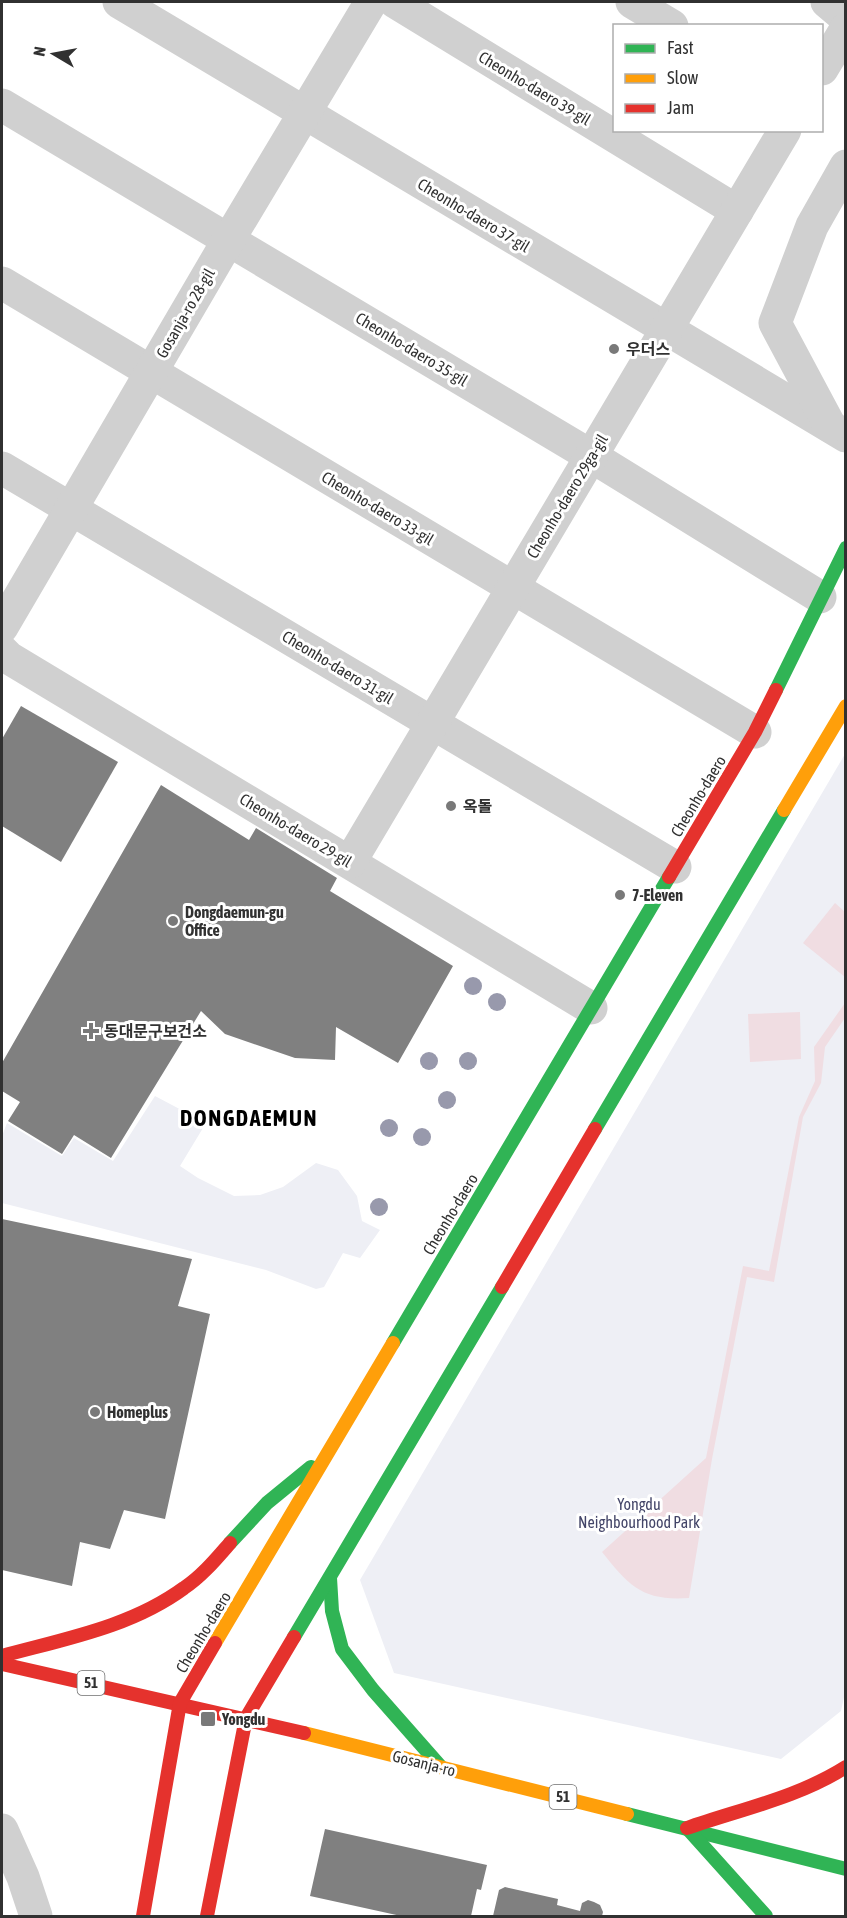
<svg xmlns="http://www.w3.org/2000/svg" width="847" height="1918" viewBox="0 0 847 1918" font-family="'Asap Condensed','Noto Sans KR',sans-serif">
<rect width="100%" height="100%" fill="#fff"/>
<g fill="#eeeff5">
<polygon points="845,754 846,1688 841,1711 781,1759 394,1673 360,1580"/>
<polygon points="155,1096 206,1123 180,1166 198,1178 234,1196 260,1195 283,1187 316,1163 338,1170 357,1196 362,1221 380,1230 360,1258 343,1253 324,1287 316,1289 266,1270 2,1203 2,1136 7,1123 62,1156 74,1138 113,1161"/>
</g>
<g fill="#f0dde2">
<polygon points="835,903 845,912 845,977 803,943"/>
<path d="M845,1003V1018L825,1047L821,1083L803,1117L774,1282L747,1277L712,1459L689,1598C643,1601 630,1587 602,1552L706,1458L743,1266L769,1271L799,1117L815,1081L814,1047Z"/>
<polygon points="800,1012 801,1059 750,1062 748,1014"/>
</g>
<g fill="#808080">
<polygon points="21,706 118,762 61,862 2,826 2,739"/>
<polygon points="161,785 249,840 256,828 337,878 330,891 453,966 398,1063 336,1027 335,1060 295,1058 225,1034 201,1011 111,1158 74,1135 62,1154 8,1121 20,1102 2,1091 2,1063"/>
<polygon points="2,1219 192,1259 178,1306 210,1314 165,1519 124,1510 110,1549 80,1542 72,1586 2,1570"/>
<polygon points="325,1829 487,1865 481,1890 477,1889 471,1916 401,1916 310,1896"/>
<polygon points="505,1887 558,1899 557,1905 580,1911 582,1903 588,1900 594,1902 600,1905 603,1912 602,1916 493,1916 499,1890"/>
</g>
<g fill="none" stroke-linecap="round" stroke-linejoin="round">
<g stroke="#d0d0d0" stroke-width="33">
<polyline points="119,2 846,436"/>
<polyline points="395,2 737,211"/>
<polyline points="632,2 672,26"/>
<polyline points="827,2 846,18"/>
<polyline points="822,69 846,29"/>
<polyline points="2,105 591,456 820,597"/>
<polyline points="2,283 755,732"/>
<polyline points="830,426 775,323 812,226 846,166"/>
<polyline points="2,468 675,867"/>
<polyline points="2,627 229,239 371,2"/>
<polyline points="2,651 9,658 591,1008"/>
<polyline points="350,862 785,130"/>
<polyline points="2,1830 23,1877 36,1916"/>
</g>
<g stroke="#30b455" stroke-width="14">
<polyline points="776,690 846,548"/>
<polyline points="595,1129 784,810"/>
<polyline points="393,1343 669,877"/>
<polyline points="230,1543 267,1503 311,1467"/>
<polyline points="330,1578 332,1611 342,1649 373,1690 440,1766"/>
<polyline points="294,1637 502,1287"/>
<polyline points="627,1814 846,1869"/>
<polyline points="687,1828 766,1916"/>
</g>
<g stroke="#ff9f0a" stroke-width="14">
<polyline points="784,810 846,706"/>
<polyline points="215,1643 393,1343"/>
<polyline points="304,1733 627,1814"/>
</g>
<g stroke="#e5322d" stroke-width="14">
<polyline points="669,877 755,732 776,690"/>
<polyline points="502,1287 595,1129"/>
<path d="M2,1656C64,1639 131,1627 184,1588C202,1576 216,1559 230,1543"/>
<polyline points="2,1664 304,1733"/>
<path d="M687,1828C741,1809 797,1798 846,1767"/>
<polyline points="143,1916 180,1703 215,1643"/>
<polyline points="207,1916 246,1718 294,1637"/>
</g>
</g>
<g fill="#9899ac">
<circle cx="473" cy="986" r="9"/>
<circle cx="497" cy="1002" r="9"/>
<circle cx="429" cy="1061" r="9"/>
<circle cx="468" cy="1061" r="9"/>
<circle cx="447" cy="1100" r="9"/>
<circle cx="389" cy="1128" r="9"/>
<circle cx="422" cy="1137" r="9"/>
<circle cx="379" cy="1207" r="9"/>
</g>
<g fill="#797979" stroke="#fff" stroke-width="2">
<circle cx="614" cy="349" r="6"/>
<circle cx="451" cy="806" r="6"/>
<circle cx="620" cy="895" r="6"/>
<circle cx="173" cy="921" r="6"/>
<path d="M88 1022h6v6h6v6h-6v6h-6v-6h-6v-6h6z"/>
<circle cx="95" cy="1412" r="6"/>
<rect x="200" y="1711" width="16" height="16" rx="3"/>
</g>
<g text-anchor="middle" stroke-width="6" stroke-linejoin="round" paint-order="stroke">
<g fill="#fff" stroke="#6f6f6f" stroke-width="1.5">
<rect x="77.5" y="1671" width="27" height="24" rx="4.5"/>
<rect x="549.5" y="1785" width="27" height="24" rx="4.5"/>
</g>
<g font-size="15" font-weight="bold" fill="#313131">
<text x="91" y="1688">51</text>
<text x="563" y="1802">51</text>
</g>
<g font-size="16" fill="#313131" stroke="#fff">
<text transform="translate(535 88) rotate(31)" y="6">Cheonho-daero 39-gil</text>
<text transform="translate(474 215) rotate(31)" y="6">Cheonho-daero 37-gil</text>
<text transform="translate(185 313) rotate(-60)" y="6">Gosanja-ro 28-gil</text>
<text transform="translate(412 349) rotate(31)" y="6">Cheonho-daero 35-gil</text>
<text transform="translate(567 496) rotate(-59)" y="6">Cheonho-daero 29ga-gil</text>
<text transform="translate(378 508) rotate(31)" y="6">Cheonho-daero 33-gil</text>
<text transform="translate(338 667) rotate(31)" y="6">Cheonho-daero 31-gil</text>
<text transform="translate(698 796) rotate(-59)" y="6">Cheonho-daero</text>
<text transform="translate(296 830) rotate(31)" y="6">Cheonho-daero 29-gil</text>
<text transform="translate(450 1214) rotate(-59)" y="6">Cheonho-daero</text>
<text transform="translate(203 1632) rotate(-59)" y="6">Cheonho-daero</text>
<text transform="translate(424 1763) rotate(14)" y="6">Gosanja-ro</text>
</g>
<g font-size="16" font-weight="bold" fill="#313131" stroke="#fff" text-anchor="start">
<text x="626" y="355">우더스</text>
<text x="463" y="812">옥돌</text>
<text x="632" y="901">7-Eleven</text>
<text x="185" y="918">Dongdaemun-gu<tspan x="185" dy="18">Office</tspan></text>
<text x="104" y="1037">동대문구보건소</text>
<text x="107" y="1418">Homeplus</text>
<text x="222" y="1725">Yongdu</text>
</g>
<g font-size="16" fill="#434568" stroke="#fff">
<text x="639" y="1510">Yongdu<tspan x="639" dy="18">Neighbourhood Park</tspan></text>
</g>
<g font-size="22" font-weight="bold" letter-spacing="1.5" fill="#000" stroke="#fff">
<text x="249" y="1126">DONGDAEMUN</text>
</g>
</g>
<rect width="847" height="1918" fill="none" stroke="#313131" stroke-width="6"/>
<rect x="613" y="24" width="210" height="108" fill="#ffffff" stroke="#adadad" stroke-width="1.5"/>
<rect x="625" y="44" width="30" height="9" fill="#30b455" stroke="#adadad" stroke-width="1.5"/>
<text x="667" y="54" font-size="18" fill="#313131">Fast</text>
<rect x="625" y="74" width="30" height="9" fill="#ff9f0a" stroke="#adadad" stroke-width="1.5"/>
<text x="667" y="84" font-size="18" fill="#313131">Slow</text>
<rect x="625" y="104" width="30" height="9" fill="#e5322d" stroke="#adadad" stroke-width="1.5"/>
<text x="667" y="114" font-size="18" fill="#313131">Jam</text>
<g transform="translate(54 54) rotate(280)" stroke="#ffffff" stroke-width="4.5" paint-order="stroke">
<path d="M0-4.5L10 22L0 15L-10 22Z" fill="#313131"/>
<text y="-9" font-size="16" font-weight="bold" text-anchor="middle" fill="#313131">N</text>
</g>
</svg>
